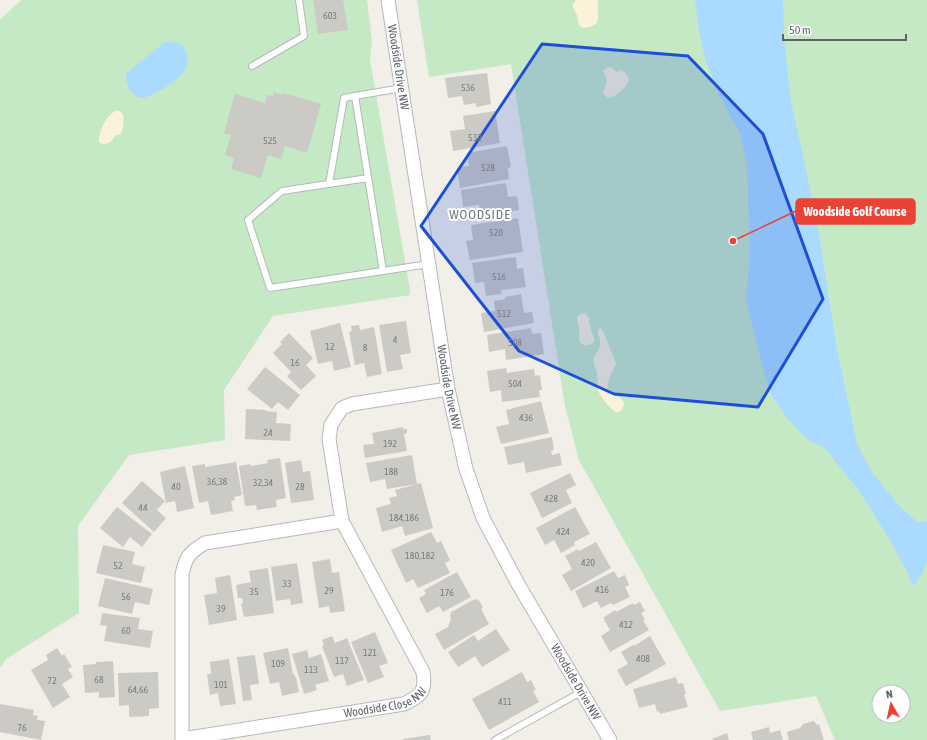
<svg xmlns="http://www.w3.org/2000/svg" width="927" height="740" viewBox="0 0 927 740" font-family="'Asap Condensed',sans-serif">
<rect width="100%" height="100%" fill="#f1efe8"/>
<g fill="#c5e8c5" fill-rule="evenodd">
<polygon points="21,0 367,0 372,41 370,60 410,290 410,295 273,316 224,390 225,440 129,455 78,526 79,613 6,659 0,668 0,20"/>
<path d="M417,0H927V740H835L816,696L720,711L579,460L565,406L511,64L429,77ZM879,692H903V716H879Z"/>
</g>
<g fill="#fbf3d9">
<path d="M576,0H598V18L597,23C591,27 581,32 578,22C577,18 578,19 577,15C574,8 570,7 576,0Z"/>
<path d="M609,67C613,68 614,71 618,72L621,70C626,73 628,75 629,80C627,87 616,97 608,98L603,94C604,88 608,83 606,77C605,75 604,73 603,71L605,69Z"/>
<path d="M118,110L123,114C124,119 124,131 120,134C116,136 117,133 114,137C110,143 111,143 103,144L99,142C99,131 106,114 118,110Z"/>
<path d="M585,313L589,318V323L594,339V342C591,344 588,346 584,345C576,342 580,333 579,327C578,323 577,321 577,317L580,314Z"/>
<path d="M600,328L602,329L616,363C614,372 602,384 611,393C616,397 621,397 624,402C624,409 619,416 613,410C608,406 600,396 598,390C597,384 598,377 597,371C595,367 593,364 594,359C595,354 599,351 600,345C601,340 598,336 598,330Z"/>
</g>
<g fill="#aadaff">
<polygon points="695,0 783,0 784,39 791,102 807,174 818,228 836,344 857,444 873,474 902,509 919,523 927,521 927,561 923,572 913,586 908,573 890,540 860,492 839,466 825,448 807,439 788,419 771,395 764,371 746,299 750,256 747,163 740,133 719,95 706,62 699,31"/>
<path d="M165,42C170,42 176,42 180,44C190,51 189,66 182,74C175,82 152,97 142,98C137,98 133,94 130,90C127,85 125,79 127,73Z"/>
</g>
<g fill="#cccac5">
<polygon points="313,0 343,0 348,30 318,34"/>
<polygon points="487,73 491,104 476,107 476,103 464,105 462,96 448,98 445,78"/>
<polygon points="274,92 282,95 283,93 321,104 307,153 285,146 281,159 268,155 261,178 231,169 234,158 225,155 231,135 224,133 235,94 265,103 267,95 273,96"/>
<polygon points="495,111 500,143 453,151 450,131 465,129 463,116"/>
<polygon points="507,146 511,167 508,168 509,179 460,188 457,168 469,166 467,153"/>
<polygon points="506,183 508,197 517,196 519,210 481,216 479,205 463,207 461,190"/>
<polygon points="518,218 523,252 470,260 466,241 473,240 471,225"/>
<polygon points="516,257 517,269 523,268 526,287 501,290 502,294 486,296 484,282 475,283 472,263"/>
<polygon points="521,294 524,313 532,312 534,323 484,332 481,313 495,311 494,301 505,299 505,297"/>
<polygon points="406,321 411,353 400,355 403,369 387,372 379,325"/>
<polygon points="340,323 351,367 334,371 332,361 318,364 310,331"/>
<polygon points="359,325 360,330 374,327 382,374 367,377 364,363 355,365 349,332 352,331 351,326"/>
<polygon points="531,328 532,334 541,333 544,354 506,360 505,349 489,352 487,335"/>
<polygon points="289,333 313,358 306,365 316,376 301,390 287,376 291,372 273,353 282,344 280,342"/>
<polygon points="265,367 300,395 288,410 278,402 272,409 247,389"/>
<polygon points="506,368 507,373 534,369 535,376 540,375 542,390 539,390 540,397 502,402 501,390 490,392 487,371"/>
<polygon points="541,401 549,433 501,444 496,427 509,424 506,410"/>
<polygon points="246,409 266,410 266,411 277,412 276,423 291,424 290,441 245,439"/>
<polygon points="403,427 403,429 407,429 407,433 404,434 407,451 365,458 363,445 374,444 372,433"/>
<polygon points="552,437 554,450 551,451 552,455 560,453 562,465 526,473 524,462 508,465 504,447"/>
<polygon points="412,455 417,484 387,489 385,479 370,482 366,463"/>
<polygon points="280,458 286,498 276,500 277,507 257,510 256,505 245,506 239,466 250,464 251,466 268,463 267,460"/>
<polygon points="301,460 303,472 310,471 314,500 291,503 285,463"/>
<polygon points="236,462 242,495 234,497 235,500 231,501 233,511 211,515 208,501 199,503 192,466 205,464 205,467"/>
<polygon points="185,466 194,508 177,512 175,501 166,503 160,472"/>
<polygon points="570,473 576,485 566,490 572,503 542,518 530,493"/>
<polygon points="142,481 165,501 157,510 166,518 154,532 122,503"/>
<polygon points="421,483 433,528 405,536 402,526 382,532 376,508 391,504 389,498 397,496 395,490"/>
<polygon points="117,507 152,534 142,547 130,537 123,547 100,528"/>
<polygon points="575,507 590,534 574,542 575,545 561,553 554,540 545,545 536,528"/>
<polygon points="431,532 437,543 441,541 450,560 445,563 450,573 418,588 413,579 406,583 391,550"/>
<polygon points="596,542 611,568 571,591 562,575 572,569 565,556 578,549 579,551"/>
<polygon points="103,545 135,552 132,564 145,567 141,583 96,573"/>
<polygon points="330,559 332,573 339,572 345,611 330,613 329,606 319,608 312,562"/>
<polygon points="297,563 303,603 291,605 290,599 276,601 271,567"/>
<polygon points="268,568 274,613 244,617 241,604 243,603 242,598 238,598 236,585 251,582 249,571"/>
<polygon points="614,571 618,578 625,575 629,585 625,587 630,597 613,605 611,603 601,608 597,601 583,608 575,591"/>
<polygon points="457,572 471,597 443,612 439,606 427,613 419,598 426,594 424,590"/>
<polygon points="230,575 237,620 209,625 204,595 217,593 215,578"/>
<polygon points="105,578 153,589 149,605 135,602 132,614 98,606"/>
<polygon points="475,599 475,600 478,599 483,607 481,609 489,624 444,650 435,634 448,627 451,618 450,616 451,612"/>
<polygon points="640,602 645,611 641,613 645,619 643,620 649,630 610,652 601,636 610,630 604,620 605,620 603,618 615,610 616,612 633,603 634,605"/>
<polygon points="102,613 140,618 138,629 153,631 150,648 104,641 107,626 100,625"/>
<polygon points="496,629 510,650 482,667 475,656 458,667 448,652 474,635 478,641"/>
<polygon points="375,632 388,663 379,666 384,677 368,683 351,642"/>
<polygon points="332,636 335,643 347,638 364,680 347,686 343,674 334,677 322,646 324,646 322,640"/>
<polygon points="650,636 666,664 626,686 617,670 628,664 621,652 633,645 634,646"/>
<polygon points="57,648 62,656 64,654 72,667 68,669 73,677 62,684 70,697 53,708 31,670 48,660 46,655"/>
<polygon points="288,648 293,674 294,674 295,677 296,677 299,692 282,696 279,682 270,684 263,653"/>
<polygon points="307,650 309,658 321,654 329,681 315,685 317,690 304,694 292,654"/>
<polygon points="255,655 259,684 250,685 252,700 243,701 237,657"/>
<polygon points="229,659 236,704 220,706 218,693 210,695 207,674 211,674 210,662"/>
<polygon points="113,661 115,697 99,698 99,692 85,693 83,665 96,664 96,662"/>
<polygon points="158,672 159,708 149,709 149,716 129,717 129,705 119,706 118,673"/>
<polygon points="522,672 527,682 531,680 536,690 533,691 539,702 489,730 472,699"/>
<polygon points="676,677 678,684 683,683 686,694 684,695 688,707 660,714 659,711 657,712 655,704 639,708 633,689"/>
<polygon points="0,704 34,710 33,715 38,716 37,720 45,721 41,740 0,732"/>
<polygon points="814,721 817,725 819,724 824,740 789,740 787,732 800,728 803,724"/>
<polygon points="769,727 770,733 780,730 783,740 753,740 751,732"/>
<polygon points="727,733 729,740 713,740 712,739"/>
<polygon points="430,735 431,740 403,740 403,739"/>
</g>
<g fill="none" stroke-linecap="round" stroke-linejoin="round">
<g stroke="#b5b8bc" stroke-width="8">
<g id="service">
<polyline points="252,66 304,36 299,0"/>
<polyline points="368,178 282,191 248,220 270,288 429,264"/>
<polyline points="329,184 344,98 355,96"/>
<polyline points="383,271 355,96 402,88"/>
<polyline points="495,740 581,692"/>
</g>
</g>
<g stroke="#b5b8bc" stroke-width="15">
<g id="minor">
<path id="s1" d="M388,0L448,389L466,469L483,518L518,584L610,740"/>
<path id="s2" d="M342,521L205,543C190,552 185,557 182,575V739L404,704C421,695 426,693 423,672L342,521L329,439L331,425L336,417L342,408L352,404L448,389"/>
</g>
</g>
<use href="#service" stroke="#fff" stroke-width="6"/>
<use href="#minor" stroke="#fff" stroke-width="13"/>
</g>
<path fill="#1d4ed8" fill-opacity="0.2" stroke="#1d4ed8" stroke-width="3" stroke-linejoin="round" d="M542,44L688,56L763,134L823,299L758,407L614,394L519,351L421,226Z"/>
<g text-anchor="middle" stroke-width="4" stroke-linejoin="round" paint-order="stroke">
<g font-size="10" fill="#7a7d7f">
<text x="330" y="19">603</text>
<text x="468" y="91">536</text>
<text x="475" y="141">532</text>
<text x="270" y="144">525</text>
<text x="488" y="171">528</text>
<text x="496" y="236">520</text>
<text x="499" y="280">516</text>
<text x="504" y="317">512</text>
<text x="395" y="343">4</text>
<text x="515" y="346">508</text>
<text x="330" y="350">12</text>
<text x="365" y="351">8</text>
<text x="295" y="366">16</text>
<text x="515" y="387">504</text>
<text x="526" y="421">436</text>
<text x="268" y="436">24</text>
<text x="390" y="447">192</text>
<text x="391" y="475">188</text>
<text x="217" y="485">36,38</text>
<text x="263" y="486">32,34</text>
<text x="176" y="490">40</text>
<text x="300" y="490">28</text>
<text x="551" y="502">428</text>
<text x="143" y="511">44</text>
<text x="404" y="521">184,186</text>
<text x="563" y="535">424</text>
<text x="420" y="559">180,182</text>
<text x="588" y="566">420</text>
<text x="118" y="569">52</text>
<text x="287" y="587">33</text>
<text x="602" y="593">416</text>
<text x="329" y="594">29</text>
<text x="254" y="595">35</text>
<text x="447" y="596">176</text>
<text x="126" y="600">56</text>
<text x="221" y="612">39</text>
<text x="626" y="628">412</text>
<text x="126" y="634">60</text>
<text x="370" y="656">121</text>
<text x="643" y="662">408</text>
<text x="342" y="664">117</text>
<text x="278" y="667">109</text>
<text x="311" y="673">113</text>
<text x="99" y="683">68</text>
<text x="52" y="684">72</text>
<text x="221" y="688">101</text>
<text x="138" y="693">64,66</text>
<text x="505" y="705">411</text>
<text x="22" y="731">76</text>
</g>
<g font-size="12" fill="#5f6368" stroke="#fff">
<text dy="4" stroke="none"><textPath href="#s1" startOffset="68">Woodside Drive NW</textPath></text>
<text dy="4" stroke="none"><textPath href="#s1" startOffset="392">Woodside Drive NW</textPath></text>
<text dy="4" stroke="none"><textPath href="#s1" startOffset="716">Woodside Drive NW</textPath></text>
<text dy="4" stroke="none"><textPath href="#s2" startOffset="551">Woodside Close NW</textPath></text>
</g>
<g font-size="13" letter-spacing="1" fill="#70757a" stroke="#fff">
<text x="480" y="219">WOODSIDE</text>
</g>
</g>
<path fill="none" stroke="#ea4335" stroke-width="1.5" d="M733 241L796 211"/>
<circle fill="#ea4335" stroke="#fff" stroke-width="1.5" cx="733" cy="241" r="4"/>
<rect fill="#ea4335" stroke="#ea4335" stroke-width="1.5" x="796" y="199" width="119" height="25" rx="4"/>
<g font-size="13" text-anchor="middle" font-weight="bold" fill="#fff">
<text x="855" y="216">Woodside Golf Course</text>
</g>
<g transform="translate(891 704) rotate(351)"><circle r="19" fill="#ffffff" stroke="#bfc1c3"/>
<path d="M0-3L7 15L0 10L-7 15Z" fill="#ea4335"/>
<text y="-6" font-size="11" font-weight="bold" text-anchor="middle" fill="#5f6368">N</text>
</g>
<path d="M783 34v6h123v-6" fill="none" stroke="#5f6368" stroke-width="2"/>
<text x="789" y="34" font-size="12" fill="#5f6368" stroke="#ffffff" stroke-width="3" paint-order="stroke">50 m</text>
</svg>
